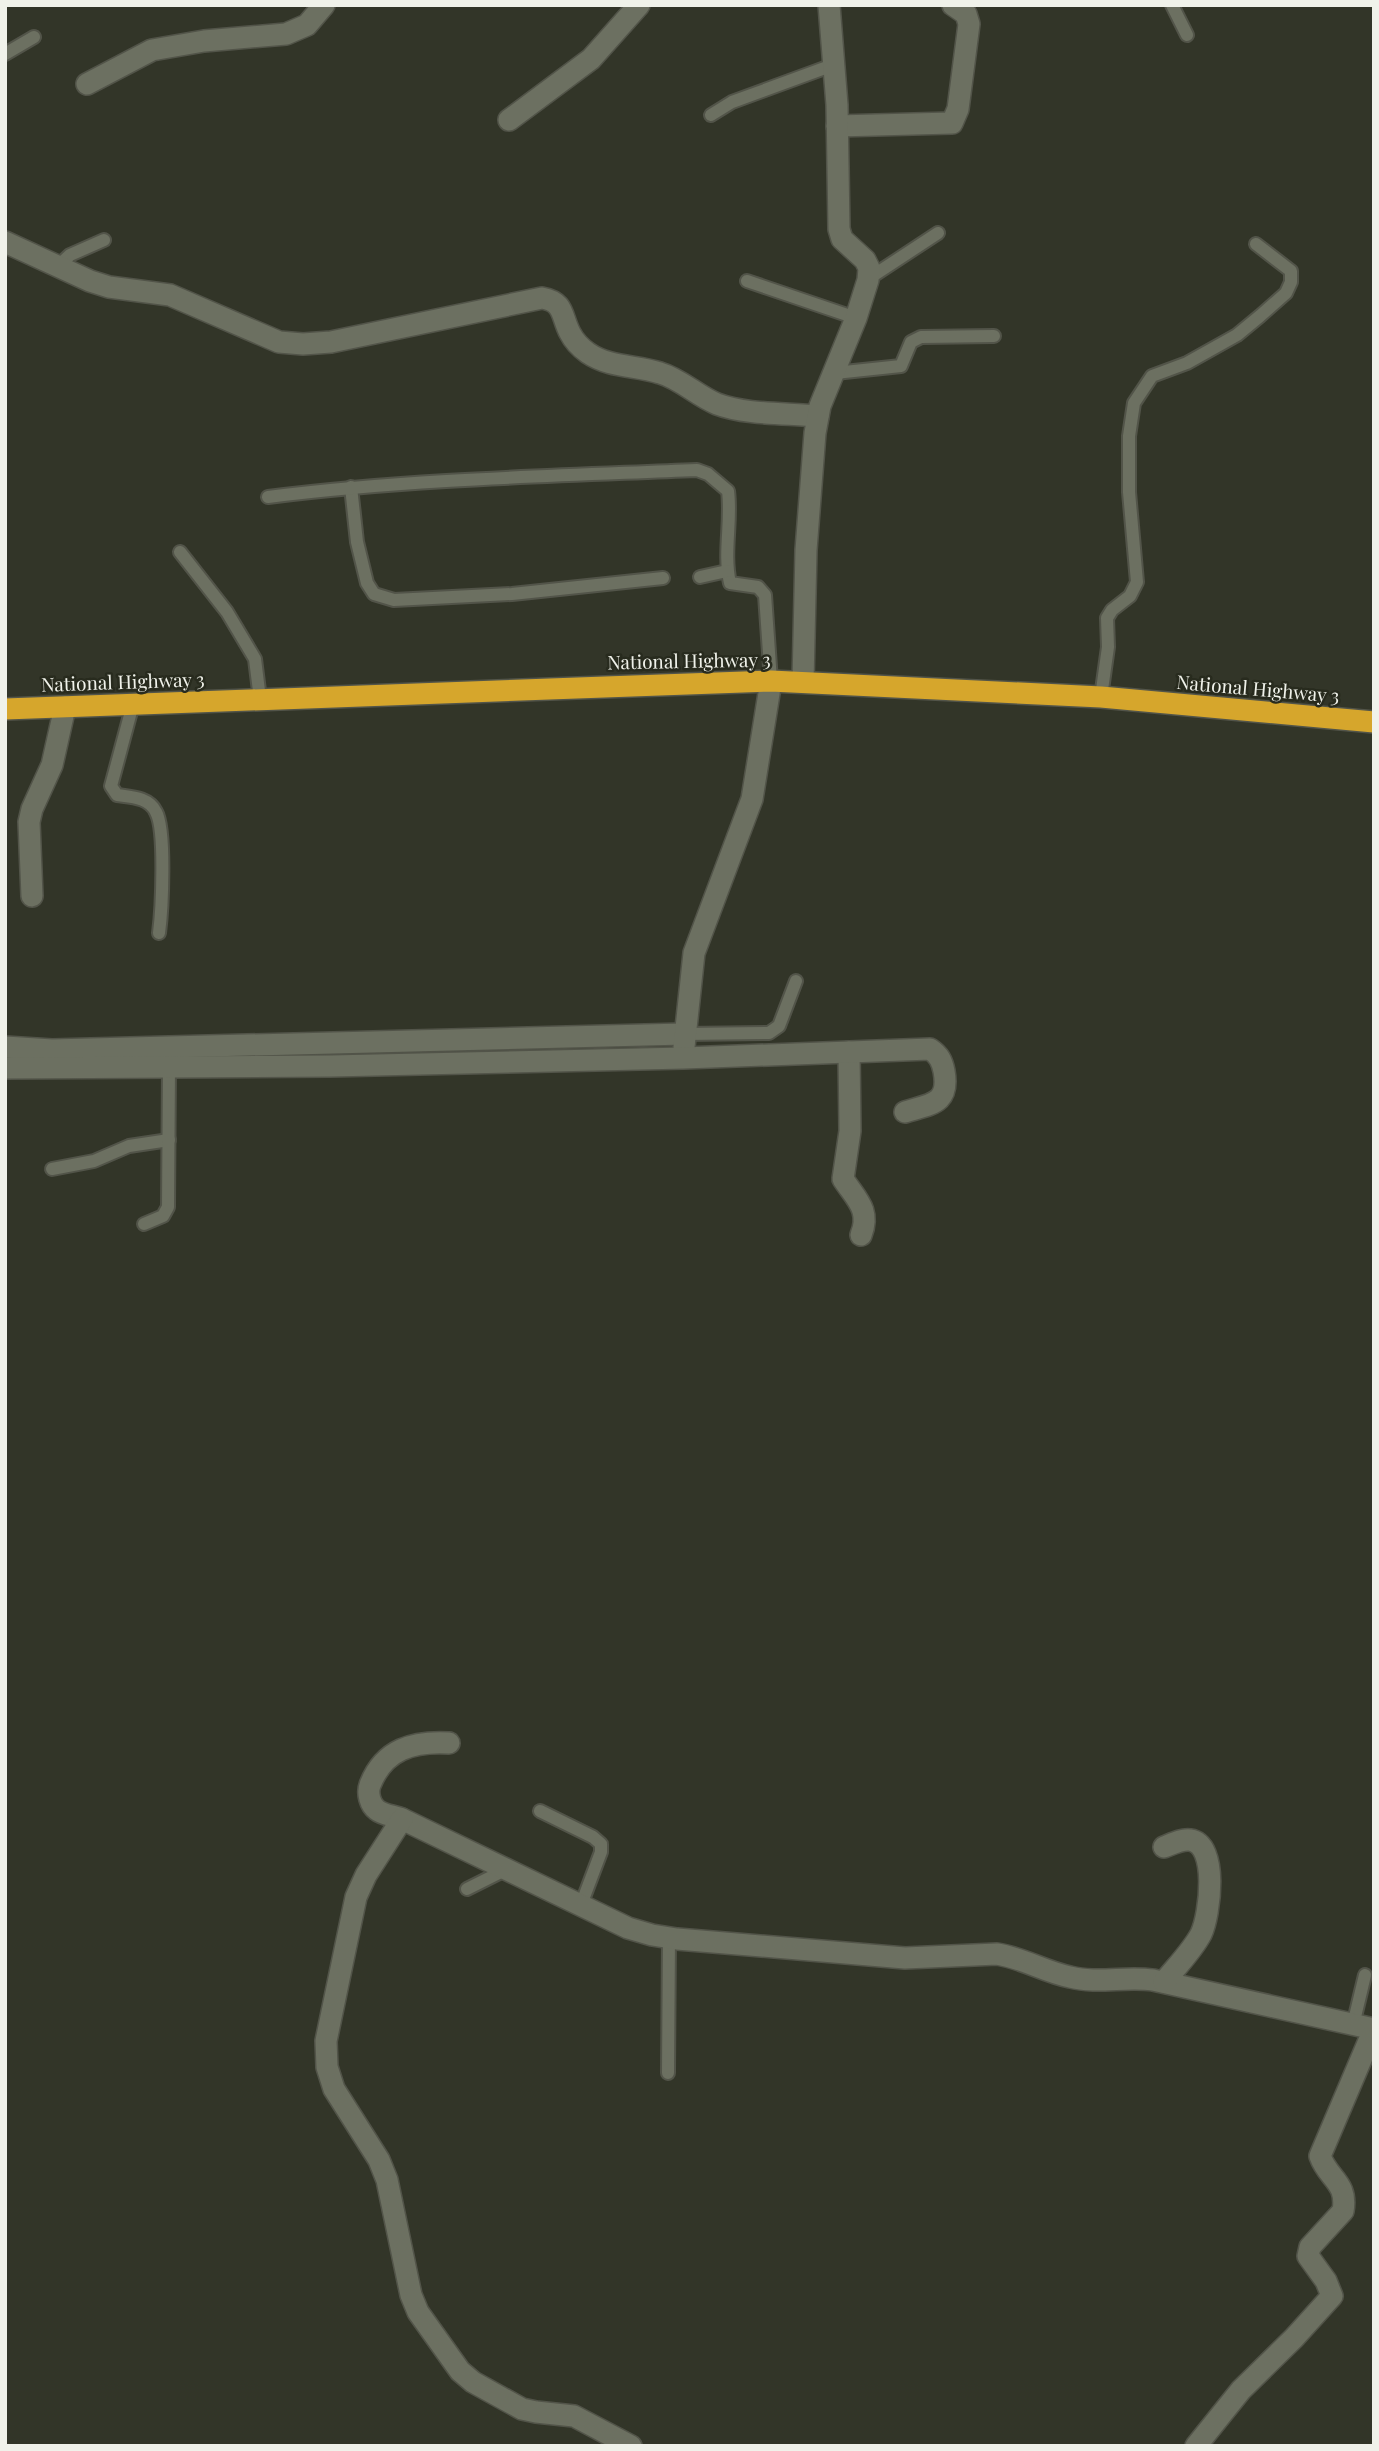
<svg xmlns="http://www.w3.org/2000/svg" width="1379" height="2451" viewBox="0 0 1379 2451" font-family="'Playfair Display',serif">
<rect width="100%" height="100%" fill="#323528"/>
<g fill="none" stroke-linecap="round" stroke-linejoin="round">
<g stroke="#525449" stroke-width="16">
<g id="lane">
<polyline points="1172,5 1187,35"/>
<polyline points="5,54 34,37"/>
<polyline points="711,115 732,102 833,65"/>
<polyline points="58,266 70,255 104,240"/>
<polyline points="868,279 938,233"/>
<polyline points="747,281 856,318"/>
<polyline points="835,373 901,366 911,342 921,337 994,336"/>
<polyline points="351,487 357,542 367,583 374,594 394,600 512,594 663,578"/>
<path d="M268,497C410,479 554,476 697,470L708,474L728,491C732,521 723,553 730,583L758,587L765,595L771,681"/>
<polyline points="180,552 227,612 255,659 260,699"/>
<polyline points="700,577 727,571"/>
<polyline points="1101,697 1108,647 1107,618 1112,610 1130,596 1137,582 1129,492 1129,436 1134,403 1152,376 1187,363 1237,335 1260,316 1286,293 1291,282 1291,271 1256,244"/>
<path d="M133,704L111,786L117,795C131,797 149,797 156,812C166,830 162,910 159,933"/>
<polyline points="684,1034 769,1033 779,1026 796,981"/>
<polyline points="52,1169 94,1161 129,1146 169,1140"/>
<polyline points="144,1224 163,1216 168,1207 169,1067"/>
<polyline points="540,1811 593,1837 601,1844 601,1852 581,1905"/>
<polyline points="467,1889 507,1869"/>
<polyline points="1353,2025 1365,1975"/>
<polyline points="668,2073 669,1937"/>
</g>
</g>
<g stroke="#525449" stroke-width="24">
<g id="street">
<polyline points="87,84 152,50 204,41 286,34 307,25 324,5"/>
<polyline points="509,120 591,59 639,5"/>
<polyline points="837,126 952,123 958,109 969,24 966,14 953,5"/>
<path d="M5,242L90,281L109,287L170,295L279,342L303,344L331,342L542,298C565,302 561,316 570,333C574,341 581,348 588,353C610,368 636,365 660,373C681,379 697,396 717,404C746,415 787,413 818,416"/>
<polyline points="803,682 806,550 815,433 820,406 856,318 868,280 869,268 865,260 842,239 839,229 837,105 829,5"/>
<polyline points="32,896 29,822 32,809 52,765 65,707"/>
<polyline points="5,1047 52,1050 684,1034"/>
<polyline points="684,1047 694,953 752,799 771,681"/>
<path d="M849,1052L850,1131L843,1179C856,1199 871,1210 861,1235"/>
<path d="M5,1068L331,1066L684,1058L930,1049C939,1055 942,1061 944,1071C950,1104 931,1104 905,1112"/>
<path d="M449,1743C413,1741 384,1749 370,1785C367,1793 370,1805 377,1810C383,1815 395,1816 402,1819L628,1928L652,1935L677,1939L905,1958L997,1954C1023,1958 1045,1972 1070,1977C1097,1984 1126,1976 1153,1980L1374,2029L1320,2156C1328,2179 1348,2182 1343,2211L1310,2247L1308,2256L1326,2281L1332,2296L1294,2338L1241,2390L1196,2446"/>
<polyline points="402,1819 366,1875 356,1897 326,2041 327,2067 334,2089 379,2160 387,2180 411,2295 418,2312 460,2371 473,2382 522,2409 536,2412 574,2416 631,2446"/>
<path d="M1164,1847C1172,1844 1181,1839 1190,1840C1219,1844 1210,1915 1201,1934C1192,1951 1176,1967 1164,1982"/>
</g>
</g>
<g stroke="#525449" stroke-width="24">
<polyline id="highway" points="5,709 771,681 1101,697 1374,722"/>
</g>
<use href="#lane" stroke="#6c7061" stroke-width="12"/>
<use href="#street" stroke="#6c7061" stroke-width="21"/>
<use href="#highway" stroke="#d6a62c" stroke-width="21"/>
</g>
<g text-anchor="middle" stroke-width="5" stroke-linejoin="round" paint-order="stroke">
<g font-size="19" fill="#f0f2ea" stroke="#282b1e">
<text transform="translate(689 661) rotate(-1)" y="7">National Highway 3</text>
<text transform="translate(123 682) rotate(-2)" y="7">National Highway 3</text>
<text transform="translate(1258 689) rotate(5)" y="7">National Highway 3</text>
</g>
</g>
<rect width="1379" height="2451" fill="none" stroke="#f0f2ea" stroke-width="14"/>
</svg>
